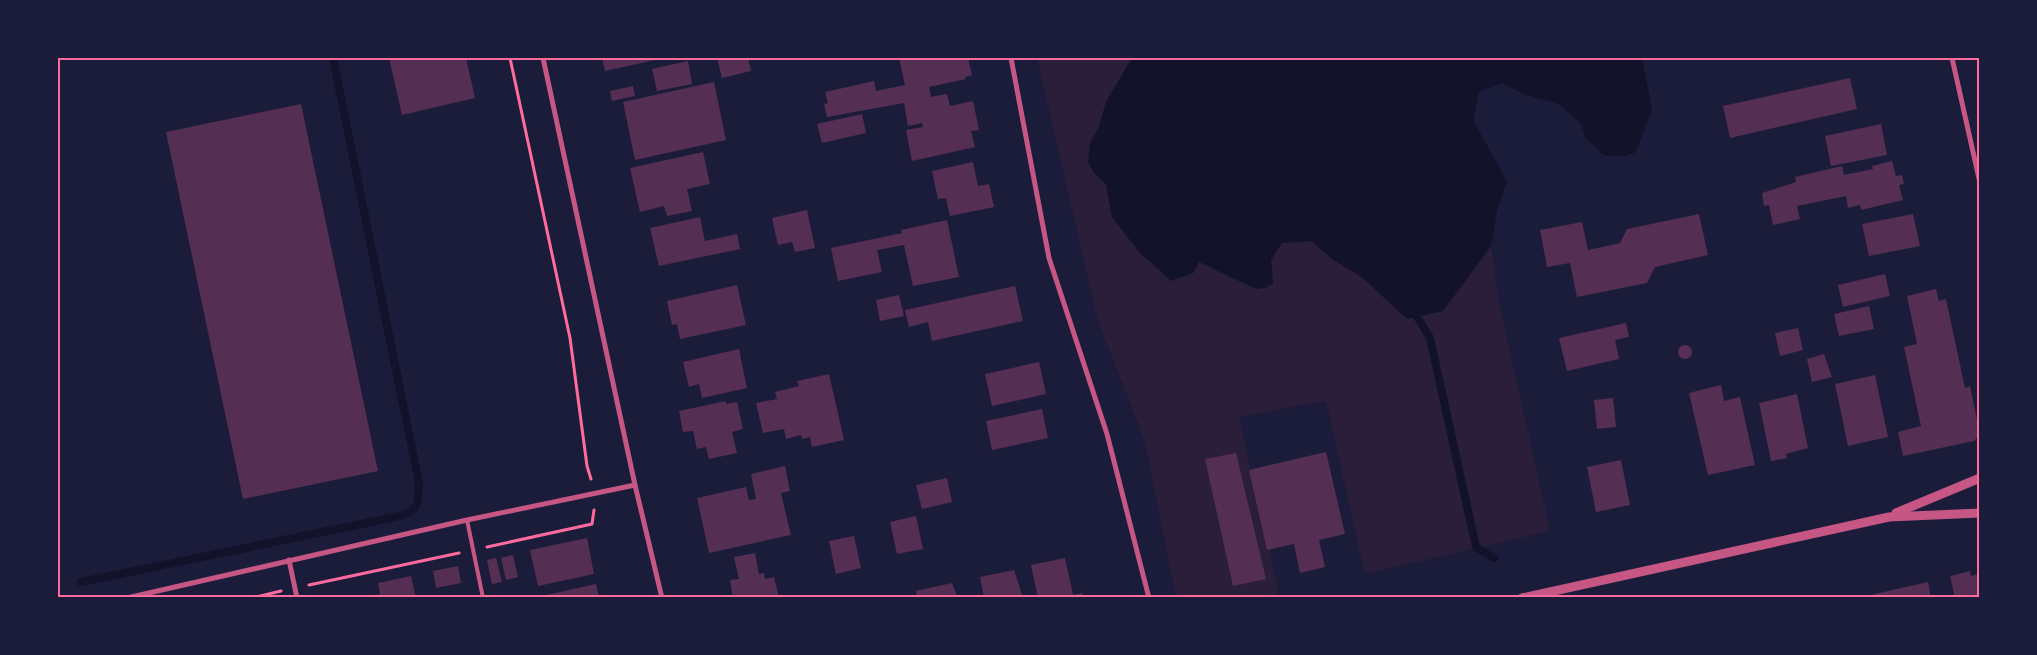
<svg xmlns="http://www.w3.org/2000/svg" width="2037" height="655" viewBox="0 0 2037 655" font-family="'Titillium Web',sans-serif">
<rect width="100%" height="100%" fill="#1b1b3a"/>
<polygon fill="#2a1e3b" points="1037,58 1132,58 1106,102 1099,127 1090,143 1094,173 1106,184 1112,217 1256,289 1273,284 1271,260 1282,243 1312,241 1332,259 1362,277 1407,319 1443,311 1491,246 1500,307 1550,531 1365,574 1326,401 1239,417 1279,594 1264,598 1176,597 1145,441 1098,321"/>
<polygon fill="#12122b" points="1132,58 1642,58 1652,109 1636,152 1625,156 1605,156 1586,139 1581,124 1559,104 1523,94 1502,83 1479,92 1473,120 1507,182 1497,211 1491,246 1443,311 1407,319 1362,277 1332,259 1312,241 1282,243 1271,260 1273,284 1265,288 1256,289 1199,262 1193,273 1171,281 1139,252 1112,217 1106,184 1094,173 1088,162 1090,143 1099,127 1106,102"/>
<g fill="none" stroke-linecap="round" stroke-linejoin="round">
<g stroke="#12122b" stroke-width="8">
<polyline points="1412,308 1430,338 1476,547 1494,558"/>
<path d="M81,582L400,516C420,509 418,503 419,483L333,58"/>
</g>
</g>
<g fill="#542f53">
<polygon points="389,58 466,58 475,98 402,115"/>
<polygon points="602,58 664,58 605,71"/>
<polygon points="717,58 748,58 751,71 722,78"/>
<polygon points="899,58 968,58 972,75 965,77 966,79 929,87 931,97 947,94 950,106 973,101 979,130 971,131 975,147 912,161 906,130 923,127 922,123 908,126 904,103 827,117 824,104 828,103 825,92 874,81 876,91 905,85"/>
<polygon points="688,61 692,84 657,91 652,69"/>
<polygon points="1850,78 1857,109 1730,138 1723,106"/>
<polygon points="714,82 726,140 635,160 623,102"/>
<polygon points="633,86 635,96 612,101 610,91"/>
<polygon points="301,104 378,471 243,499 166,132"/>
<polygon points="862,114 866,133 822,143 817,124"/>
<polygon points="1881,124 1887,155 1831,166 1825,136"/>
<polygon points="703,152 710,184 687,189 692,211 667,216 664,206 640,212 630,168"/>
<polygon points="1892,161 1896,176 1902,175 1904,184 1899,185 1903,200 1861,210 1860,205 1848,208 1846,196 1797,206 1800,219 1773,225 1769,205 1764,206 1762,193 1796,182 1795,177 1842,166 1844,175 1873,169 1872,166"/>
<polygon points="973,162 978,186 989,184 994,207 950,216 946,198 938,199 932,171"/>
<polygon points="807,210 815,248 795,252 792,242 778,245 772,218"/>
<polygon points="1699,214 1708,255 1655,267 1647,283 1577,297 1570,263 1547,267 1540,230 1582,222 1588,250 1620,243 1627,229"/>
<polygon points="1913,214 1920,246 1869,256 1862,224"/>
<polygon points="700,217 705,241 737,234 740,249 659,266 650,228"/>
<polygon points="947,220 959,277 913,286 904,245 877,250 882,272 838,281 831,248 902,233 901,230"/>
<polygon points="1885,274 1890,296 1843,307 1838,285"/>
<polygon points="737,285 746,325 680,339 677,324 672,325 667,301"/>
<polygon points="1015,286 1023,321 932,341 928,322 909,327 905,310"/>
<polygon points="1936,289 1939,301 1946,299 1965,388 1970,386 1980,434 1974,441 1903,456 1898,432 1921,426 1904,347 1917,344 1907,296"/>
<polygon points="899,295 904,316 880,321 876,300"/>
<polygon points="1869,306 1874,329 1839,336 1834,314"/>
<polygon points="1626,323 1629,337 1615,340 1619,359 1567,371 1559,338"/>
<polygon points="1798,328 1803,350 1780,356 1775,333"/>
<circle cx="1685" cy="352" r="7"/>
<polygon points="739,349 747,388 702,398 699,384 689,387 683,362"/>
<polygon points="1824,354 1832,377 1812,382 1807,359"/>
<polygon points="1039,362 1046,394 992,406 985,374"/>
<polygon points="829,374 844,440 812,447 810,437 802,439 801,435 786,439 784,429 763,433 756,403 777,399 775,392 799,386 797,381"/>
<polygon points="1875,375 1888,437 1848,446 1835,384"/>
<polygon points="1721,385 1724,401 1740,397 1755,465 1708,475 1689,393"/>
<polygon points="1797,394 1808,448 1786,454 1787,458 1771,461 1759,403"/>
<polygon points="1613,398 1616,427 1597,429 1594,400"/>
<polygon points="726,401 726,404 737,402 743,429 732,432 737,453 709,459 706,447 697,449 693,431 683,432 679,411"/>
<polygon points="1042,409 1048,438 992,450 986,421"/>
<polygon points="1326,452 1345,534 1319,540 1325,567 1300,573 1294,544 1267,550 1249,470"/>
<polygon points="1236,453 1266,579 1233,586 1205,459"/>
<polygon points="1621,460 1630,505 1596,512 1587,467"/>
<polygon points="785,466 790,491 781,493 791,535 709,553 697,498 746,487 749,500 756,499 751,474"/>
<polygon points="947,478 952,502 922,509 916,485"/>
<polygon points="916,516 923,549 897,554 890,522"/>
<polygon points="854,536 861,568 836,574 829,541"/>
<polygon points="587,538 594,574 538,586 530,550"/>
<polygon points="755,553 759,574 764,573 765,579 774,577 779,598 733,598 730,580 739,579 734,557"/>
<polygon points="513,555 518,577 506,580 501,558"/>
<polygon points="496,558 502,582 492,584 487,560"/>
<polygon points="1065,558 1073,595 1082,593 1083,598 1038,598 1031,565"/>
<polygon points="458,566 461,583 436,588 433,571"/>
<polygon points="1014,570 1023,598 984,598 980,577"/>
<polygon points="1970,571 1971,576 1980,574 1980,598 1955,598 1950,576"/>
<polygon points="411,576 416,598 365,598 380,594 378,583"/>
<polygon points="1928,582 1931,598 1866,598 1866,596"/>
<polygon points="952,583 958,598 918,598 916,591"/>
<polygon points="596,584 599,598 543,598 542,596"/>
</g>
<g fill="none" stroke-linecap="round" stroke-linejoin="round">
<g stroke="#ff6b9d" stroke-width="3">
<polyline points="510,58 570,338 587,466 591,479"/>
<polyline points="487,547 592,524 594,510"/>
<polyline points="309,585 459,553"/>
<polyline points="252,598 281,591"/>
</g>
<polyline stroke="#c65784" stroke-width="4" points="467,520 483,598"/>
<g stroke="#c65784" stroke-width="5">
<polyline points="543,58 635,485 662,598"/>
<polyline points="1011,58 1049,258 1107,434 1149,598"/>
<polyline points="1952,58 1980,183"/>
<polyline points="289,560 297,598"/>
<polyline points="127,598 467,520 635,485"/>
</g>
<g stroke="#c65784" stroke-width="9">
<polyline points="1896,513 1980,478"/>
<polyline points="1522,598 1889,517 1980,513"/>
</g>
</g>
<rect width="2037" height="655" fill="none" stroke="#1b1b3a" stroke-width="118"/>
<rect x="59" y="59" width="1919" height="537" fill="none" stroke="#ff6b9d" stroke-width="2"/>
</svg>
